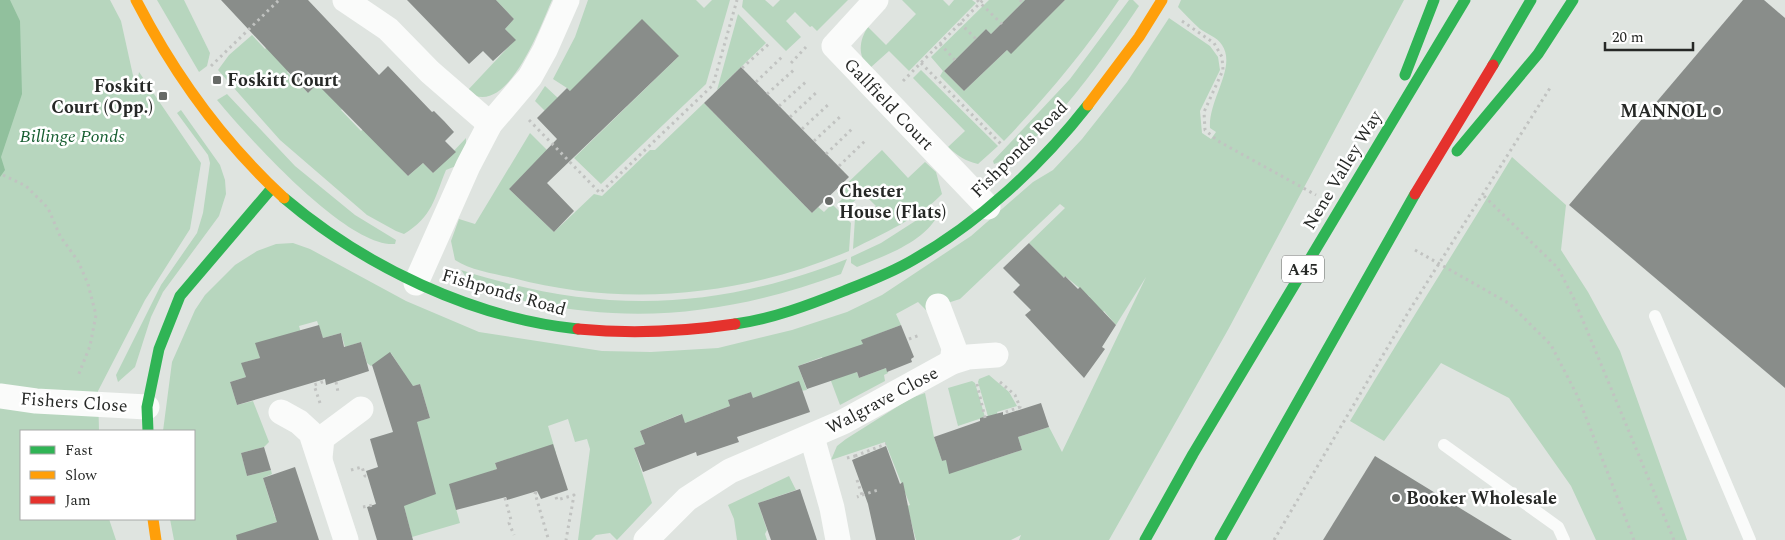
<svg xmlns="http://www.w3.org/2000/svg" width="1785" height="540" viewBox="0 0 1785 540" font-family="Spectral,serif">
<rect width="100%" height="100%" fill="#dfe4e0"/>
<g fill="#b7d6be">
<polygon points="0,0 110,0 121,21 136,89 139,72 201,163 190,229 145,300 98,391 99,431 21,431 21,519 109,519 116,540 0,540"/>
<polygon points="157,0 184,0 210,53 207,66 199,72"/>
<path d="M496,0H552C541,25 506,122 467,91L515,40L505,29L514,19Z"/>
<polygon points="588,0 696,0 704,8 712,0 730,0 706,84 601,184 574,158 679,56 585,105 567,88 553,79 575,37"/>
<polygon points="743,0 765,0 773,7 780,0 848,0 817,31 812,26 810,27 795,12 786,21 801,37 786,51 742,7"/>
<path d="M902,0H943L949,6L954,0H972L976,3L909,71L889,51L870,68C857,57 859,40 868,27L886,45L916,14Z"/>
<path d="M989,0H1025L991,34L986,29L944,71L964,91L1007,50L1011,53L1065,0H1119C1085,51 1046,97 1004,141L940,76L943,71L931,57Z"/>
<path d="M1129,0H1133L1139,6C1112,46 1040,153 994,164L993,161L1070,79Z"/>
<path d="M1181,0H1404L1229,328L1109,540H1019L1021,535L1011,540H916L907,506L910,505L885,442L831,460L837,446L846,439L911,398L925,393L934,437L942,461L969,452L973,466L1022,450L1018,437L1049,427L1062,452L1146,277L1116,325L1104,311L1101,314L1073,313L1090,297L1065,276L1048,292L1038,282L1053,267L1029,243L1065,208L1060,204L960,299L938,306L929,313L918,302L896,314L901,325L862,340L868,356L853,362L859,378L886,368L888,373L884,375L885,381L840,405L822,357L798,366L807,390L753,398L751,392L729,400L730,406L685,423L681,414L640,431L645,444L634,448L652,503L617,540L610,533L596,535L591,540H578L590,449L587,439L575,442L568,419L548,426L556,453L533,461L530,452L495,463L497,469L450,487L460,523L412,537L404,506L396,428L430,418L420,384L389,393L386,384L404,373L391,353L371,366L367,363L361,342L345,347L341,333L323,338L317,321L299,326L311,365L256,343L260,358L242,363L246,377L230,382L237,405L253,401L269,442L264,447L241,453L247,476L271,470L272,474L263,478L275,517L297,516L273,523L278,540H174L170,519H194V431H163L172,362L195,310L205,295L235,265L257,251L276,244L293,243L310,249L406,301L479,332L602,351L651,352L718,348L792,330L847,312L882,295L971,236L1033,182L1053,170L1082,139L1127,82L1169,18L1210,46L1218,57L1220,70L1200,111L1202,133L1211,139L1216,132L1210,128C1208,100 1237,67 1222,45C1217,37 1207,34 1200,29C1192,22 1185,14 1178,7Z"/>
<polygon points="738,14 766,43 717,90"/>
<path d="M280,34L302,58L287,72L308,93L322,79L356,96L341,110L361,131L376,117L388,155L408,176L423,163L433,173L466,138V148L456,166L446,170C434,199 433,216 404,234L396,231L367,215L280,140L218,70L229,55L252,35L265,49Z"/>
<path d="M921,70L998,146L978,164C965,161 958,156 948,147L965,131L913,78Z"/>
<polygon points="545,86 575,114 545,111 535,101"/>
<path d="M227,94L295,166L355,215L396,240L395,244C347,248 248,137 217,100Z"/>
<path d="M704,103L812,213L818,207L824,212L832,204L851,223L849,251C743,296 625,308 513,278C495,274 470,270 455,260L451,241L459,219L475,224L530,133L548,151L509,189L554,232L594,194L602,196L650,150H655Z"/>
<polygon points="181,110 220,165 225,180 226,194 219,216 163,292 151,317 135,367 118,382 116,375 161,285 197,233 203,213 210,163 208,155 177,113"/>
<path d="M882,150L908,178L925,162L936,172L942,194C918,219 883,233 853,249L855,218L857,216L861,220L876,206L863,193L849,206L852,211L849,214L837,204L842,199L837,193Z"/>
<path d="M1512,157L1566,205L1561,250L1588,292L1620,351L1687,540H1596L1571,486L1509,398L1441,363L1384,441L1350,421C1403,332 1459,245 1512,157Z"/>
<path d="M934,209L940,211C927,241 887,255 857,267L851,263V257L881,243Z"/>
<path d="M847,259L841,274C737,312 643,325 534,303C522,300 479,294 472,286C468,282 465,275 461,270C598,314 713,312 847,259Z"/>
<polygon points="989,375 1009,392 1017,406 997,412 998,417 989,420 978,382 979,379"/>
<polygon points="972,381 975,383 985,417 958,426 948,388"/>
<polygon points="789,476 796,490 758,503 767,530 765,534 767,540 737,540 734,519 728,505"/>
</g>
<polygon fill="#91c09d" points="0,0 10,0 20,21 22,94 1,157 5,170 0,177"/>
<g fill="#898d8a">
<polygon points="221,0 308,0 379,75 388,66 432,112 434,111 444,121 454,132 445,141 456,152 433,173 423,163 408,176 317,84 308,93"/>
<polygon points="407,0 496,0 514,19 505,29 516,40 493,61 483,51 469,64"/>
<polygon points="1025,0 1065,0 1011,54 1007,50 964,91 944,71 986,29 991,34"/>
<polygon points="1743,0 1764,0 1785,18 1785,388 1569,205"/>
<polygon points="642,19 679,56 547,183 574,211 554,232 509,189 557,139 537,118 567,88 570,91"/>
<polygon points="741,67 849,177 812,213 704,103"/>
<polygon points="1029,243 1064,278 1065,276 1078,289 1080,287 1116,325 1102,347 1105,349 1084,378 1025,315 1031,310 1013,292 1020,285 1003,268"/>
<polygon points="319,325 323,338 341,333 344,347 361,342 369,371 326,385 325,379 237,405 230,382 246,377 241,363 260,358 255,343"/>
<polygon points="901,325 914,357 911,359 912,362 887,372 886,368 859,378 857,372 807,389 798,366 863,344 861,340"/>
<polygon points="390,352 413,386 420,384 430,418 417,422 436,494 404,506 413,540 377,540 367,507 376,504 366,471 378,467 370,439 393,432 372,365"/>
<polygon points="799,381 810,412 737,437 739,442 697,456 696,452 643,472 634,448 645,444 640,431 682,414 685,423 730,406 728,400 751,392 753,398"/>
<polygon points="1041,403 1049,427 1018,437 1022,450 949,474 946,460 942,461 934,437 980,421 980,418 1003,412 1003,415"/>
<polygon points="553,444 568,490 541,499 537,491 507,500 506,497 456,510 449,484 497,469 495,463"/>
<polygon points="886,446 900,484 903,482 915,540 876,540 868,504 852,460"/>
<polygon points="264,447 271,470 247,476 241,453"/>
<polygon points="1375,456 1512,540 1323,540"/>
<polygon points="295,467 319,540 237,540 236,535 277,522 263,478"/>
<polygon points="800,489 817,540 771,540 758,503"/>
</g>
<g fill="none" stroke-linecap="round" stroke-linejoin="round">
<g stroke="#c1c3c1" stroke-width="3" stroke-dasharray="2.5 4" stroke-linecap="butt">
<polyline points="977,0 1002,24"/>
<polyline points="1020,0 1023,3"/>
<polyline points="1182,21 1214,43 1222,57 1223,70 1204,112 1205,130 1218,141 1316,195"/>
<polyline points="960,23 976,39"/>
<polyline points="940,44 955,60"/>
<polyline points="791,63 806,47"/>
<polyline points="921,63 1003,146"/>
<polyline points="211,66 279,0"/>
<polyline points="742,68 771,42"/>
<polyline points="903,81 983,0"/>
<polyline points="756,82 784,55"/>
<polyline points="767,94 796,68"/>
<polyline points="779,106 808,80"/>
<polyline points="790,117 818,91"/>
<polyline points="529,120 600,193 713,85 737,0"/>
<polyline points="802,129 830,103"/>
<polyline points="814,141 842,115"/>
<polyline points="826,154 854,127"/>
<polyline points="839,166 866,140"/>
<polyline points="3,175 26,186 48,208 60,236 78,261 88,284 96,315 90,346 78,376"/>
<polyline points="1484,196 1558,268 1574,299 1674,540"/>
<polyline points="1415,250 1510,304 1551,345 1578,397 1634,540"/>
<polyline points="909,339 920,335"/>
<polyline points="336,382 338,392"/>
<polyline points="1000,382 1015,395 1020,407 1003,413"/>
<polyline points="977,384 985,418"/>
<polyline points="320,403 314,385 325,381"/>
<polyline points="855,456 886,444"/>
<polyline points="847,458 855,456 856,458"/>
<polyline points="351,470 362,467 365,476 368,476"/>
<polyline points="857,480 862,495 857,497"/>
<polyline points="537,493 535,493 548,538"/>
<polyline points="862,495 878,490"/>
<polyline points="556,497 557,500 574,495 566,540"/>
<polyline points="505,498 511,520 509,523 514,535"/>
<polyline points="363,507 373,505"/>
<polyline points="1274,540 1409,311 1550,88"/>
</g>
<g stroke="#fafbfa" stroke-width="12">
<polyline points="1655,316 1750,540"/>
<polyline points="1444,445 1558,527 1564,540"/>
</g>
<g stroke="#fafbfa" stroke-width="25">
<polyline points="345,0 388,29 430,72 490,124"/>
<polyline points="876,0 834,46 988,207"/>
<polyline points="416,283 468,166 490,124 530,77 545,50 567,0"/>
<polyline points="938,306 954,348 952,362"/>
<polyline points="0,396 36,401 147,407"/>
<polyline points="281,412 299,422 311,433 346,540"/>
<polyline points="812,437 832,508 838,540"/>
<polyline points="320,458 322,438 361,409"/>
<polyline points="646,540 687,499 730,471 843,422 952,362 968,357 996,355"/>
</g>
<g stroke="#30b455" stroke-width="11">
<polyline points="1493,65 1531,0"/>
<polyline points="1405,75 1434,0"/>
<polyline points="1457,151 1538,54 1573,0"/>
<path d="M284,198C364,266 472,318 578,329"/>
<path d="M735,324C772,319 809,305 844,291C867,282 891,273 913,260C980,222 1041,165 1088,105"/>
<polyline points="148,431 147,407 159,349 180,296 272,188"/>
<polyline points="1145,540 1193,454 1465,0"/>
<polyline points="1220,540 1415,194"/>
</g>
<g stroke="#ff9f0a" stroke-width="11">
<path d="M136,0C174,74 222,141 284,198"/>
<polyline points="1088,105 1139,37 1162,0"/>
<polyline points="153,519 156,540"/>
</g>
<g stroke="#e5322d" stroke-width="11">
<polyline points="1415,194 1493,65"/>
<path d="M578,329C631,334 681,332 735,324"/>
</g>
</g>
<g fill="#676a67" stroke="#fff" stroke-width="2">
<rect x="212" y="75" width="10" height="10" rx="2.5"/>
<rect x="158" y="91" width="10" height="10" rx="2.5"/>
<circle cx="1717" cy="111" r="5"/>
<circle cx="829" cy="201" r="5"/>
<circle cx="1396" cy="498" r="5"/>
</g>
<g text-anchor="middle" stroke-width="5" stroke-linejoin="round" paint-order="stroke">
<rect fill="#fff" stroke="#676867" stroke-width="1" x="1282" y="255.5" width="42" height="27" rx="4"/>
<g font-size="16" font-weight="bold" fill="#262826">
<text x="1303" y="275">A45</text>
</g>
<g font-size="18" font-weight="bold" fill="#262826" stroke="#fff" text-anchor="start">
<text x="227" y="86">Foskitt Court</text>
<text x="153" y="92" text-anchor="end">Foskitt<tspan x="153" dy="21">Court (Opp.)</tspan></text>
<text x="1707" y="117" text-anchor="end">MANNOL</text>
<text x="839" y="197">Chester<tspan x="839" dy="21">House (Flats)</tspan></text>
<text x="1406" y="504">Booker Wholesale</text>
</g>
<g font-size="18" fill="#262826" stroke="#fff">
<text transform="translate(889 104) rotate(46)" y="6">Gallfield Court</text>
<text transform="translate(1019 149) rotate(-45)" y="6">Fishponds Road</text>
<text transform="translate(1342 170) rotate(-59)" y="6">Nene Valley Way</text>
<text transform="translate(504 292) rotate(16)" y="6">Fishponds Road</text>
<text transform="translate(882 400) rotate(-28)" y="6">Walgrave Close</text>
<text transform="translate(74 402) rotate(4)" y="6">Fishers Close</text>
</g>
<g font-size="18" font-style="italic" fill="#175e31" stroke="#fff">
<text x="72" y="142">Billinge Ponds</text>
</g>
</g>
<rect x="20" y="430" width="175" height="90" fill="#ffffff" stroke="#a8a9a8"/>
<rect x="30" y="446" width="25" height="8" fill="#30b455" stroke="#a8a9a8"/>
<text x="65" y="455" font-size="15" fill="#262826">Fast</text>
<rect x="30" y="471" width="25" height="8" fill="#ff9f0a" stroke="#a8a9a8"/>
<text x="65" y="480" font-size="15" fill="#262826">Slow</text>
<rect x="30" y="496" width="25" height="8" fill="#e5322d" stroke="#a8a9a8"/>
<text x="65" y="505" font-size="15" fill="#262826">Jam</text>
<path d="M1605 42v8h88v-8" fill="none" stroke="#262826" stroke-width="2.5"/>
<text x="1612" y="42" font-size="15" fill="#262826" stroke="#ffffff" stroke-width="4" paint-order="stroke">20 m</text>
</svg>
